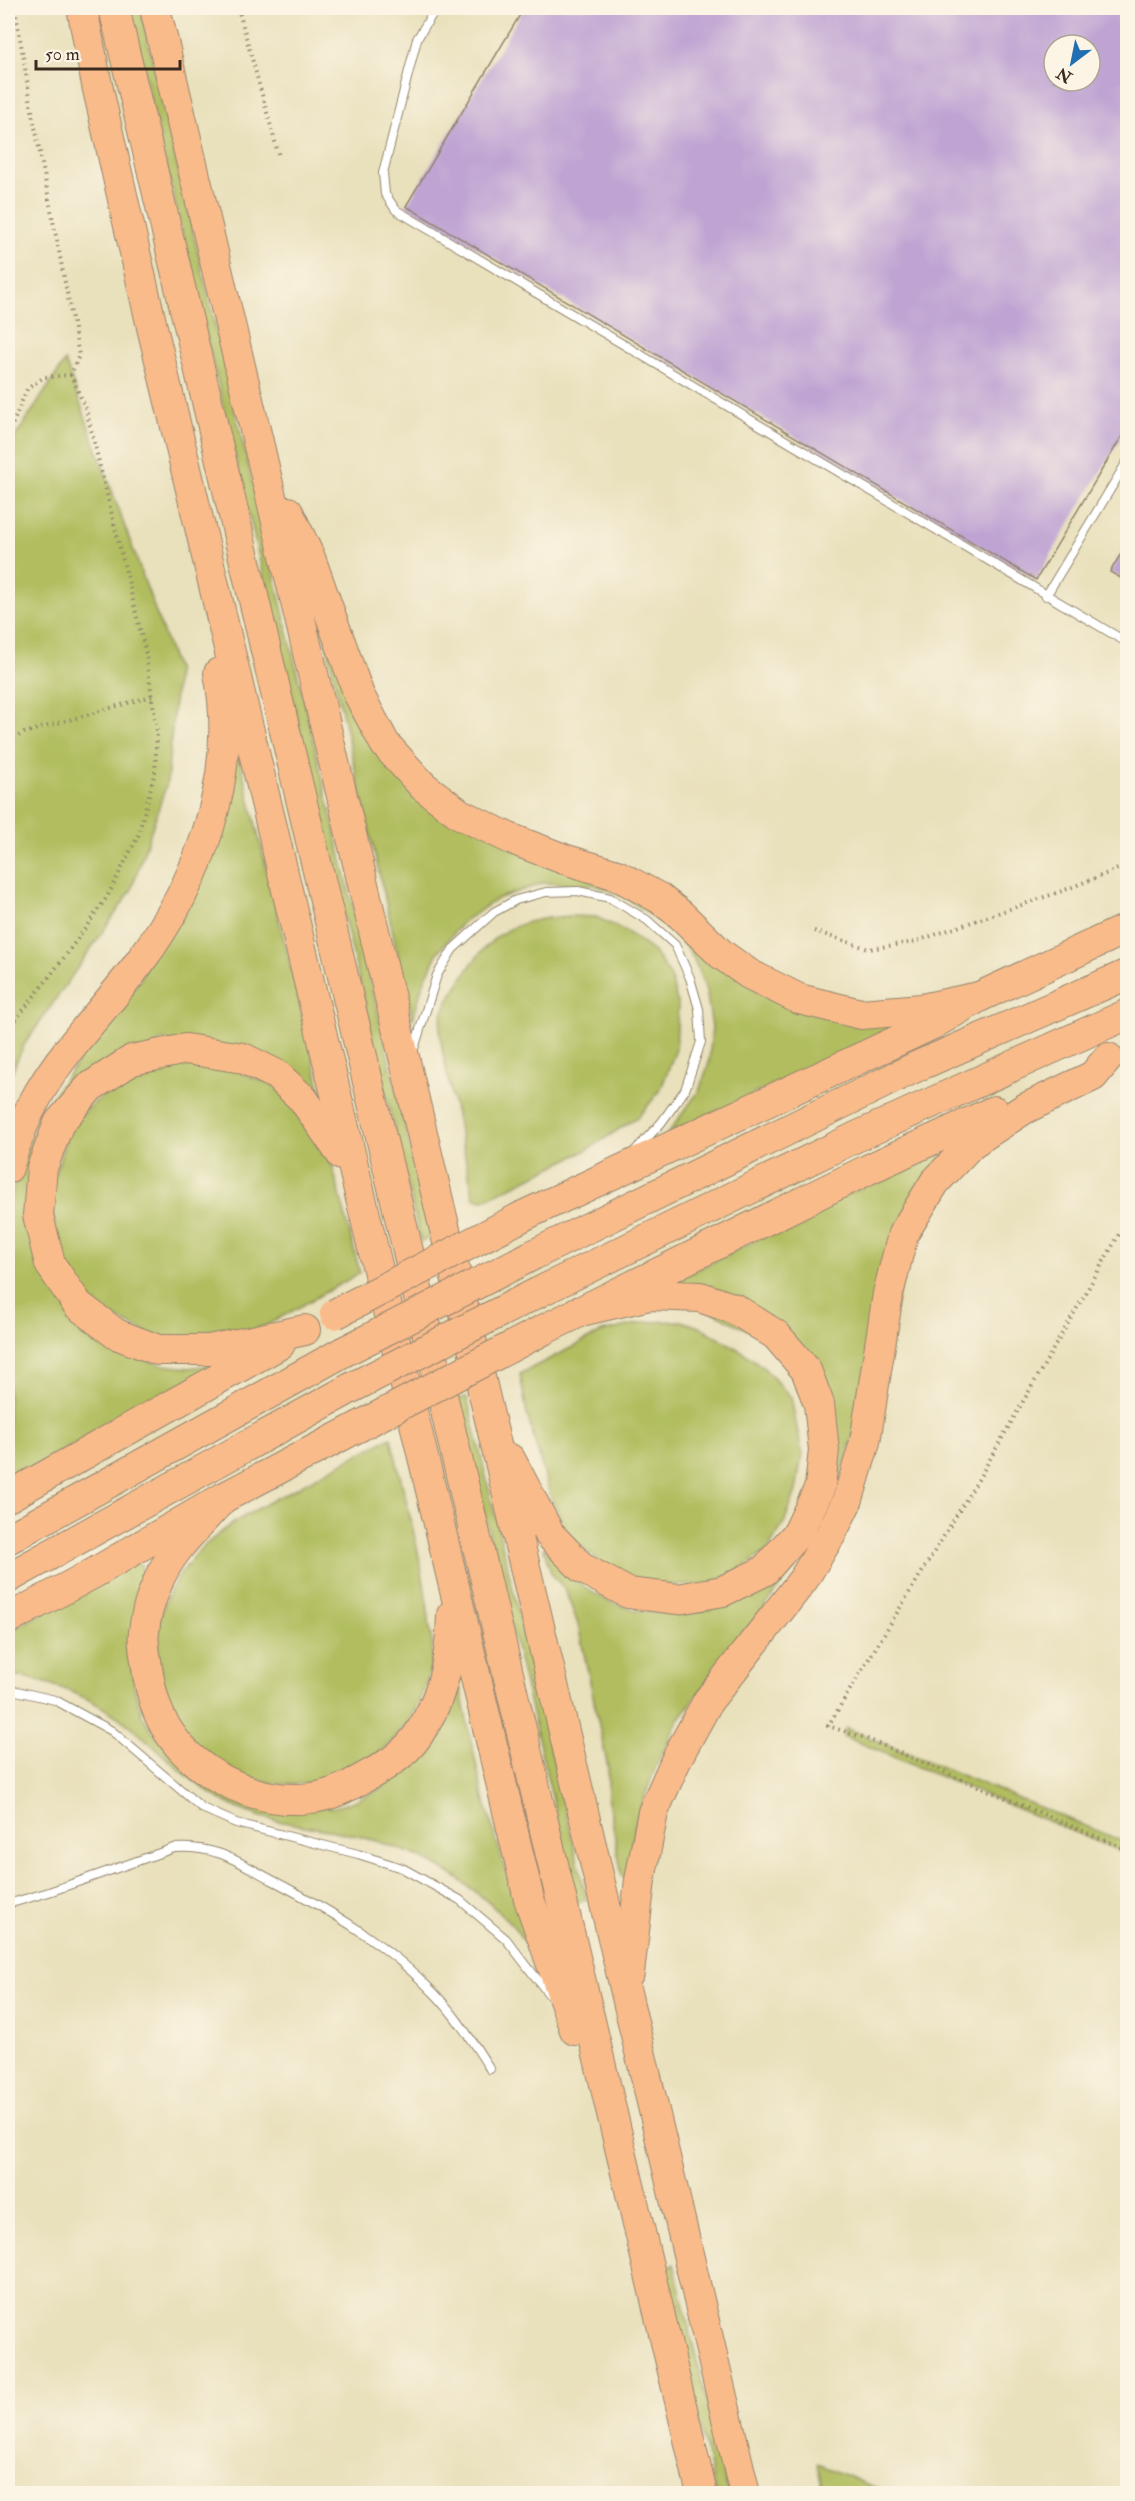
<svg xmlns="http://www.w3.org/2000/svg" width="1135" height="2501" viewBox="0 0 1135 2501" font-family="'IM FELL Double Pica',serif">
<rect width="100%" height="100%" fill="#fcf5e5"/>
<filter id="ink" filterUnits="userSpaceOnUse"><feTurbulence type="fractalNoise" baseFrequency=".0167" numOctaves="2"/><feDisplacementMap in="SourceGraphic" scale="12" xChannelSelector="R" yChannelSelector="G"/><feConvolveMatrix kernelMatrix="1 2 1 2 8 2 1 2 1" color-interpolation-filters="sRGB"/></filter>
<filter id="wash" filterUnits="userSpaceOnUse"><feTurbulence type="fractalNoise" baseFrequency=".008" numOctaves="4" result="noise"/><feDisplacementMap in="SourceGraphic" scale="24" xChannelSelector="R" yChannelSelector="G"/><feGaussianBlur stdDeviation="1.35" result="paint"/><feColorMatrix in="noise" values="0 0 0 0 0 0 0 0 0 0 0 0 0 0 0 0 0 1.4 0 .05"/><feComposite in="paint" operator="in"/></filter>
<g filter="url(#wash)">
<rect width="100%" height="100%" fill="#e9e0bc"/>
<g fill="#b1bd5f" stroke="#76743e" stroke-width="1.5">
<polygon points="129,8 140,8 431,1237 421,1242"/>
<polygon points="65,361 177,671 167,783 131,891 24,1045 8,1080 8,448"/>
<polygon points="325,639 402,776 655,912 725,970 914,1021 668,1133 699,1091 709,1063 712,1027 706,990 693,957 675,933 625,897 594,885 543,883 497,899 463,922 438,952 422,986 413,1020"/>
<polygon points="239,756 324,1103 163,1039 36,1146 68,1314 92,1336 123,1354 164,1365 189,1368 216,1364 8,1482 8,1208 18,1171 39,1121 58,1088 140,980 231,759"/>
<path d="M570,916L596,917L627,932L654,952L670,975L678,1005L676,1049L660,1091L638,1117L587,1150L484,1200L474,1199C467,1165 459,1130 452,1096C448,1076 442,1054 440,1033C439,1014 449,998 459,983C490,933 511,920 570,916Z"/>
<polygon points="200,1057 275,1086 320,1139 333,1168 360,1273 269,1324 229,1339 167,1342 97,1309 58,1253 50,1191 70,1125 128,1073"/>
<path d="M940,1148L942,1153L833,1500L808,1550L679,1719L656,1766L636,1821L628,1877H622L608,1797V1768L578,1624L565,1590L551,1573L543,1547C555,1559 566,1573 579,1583C615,1611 657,1618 701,1611C721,1607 740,1603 756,1590C776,1575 798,1545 815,1525L810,1363L664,1286Z"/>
<polygon points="682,1321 702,1328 743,1352 763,1367 791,1397 802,1454 796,1491 784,1523 767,1551 733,1574 702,1586 650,1584 631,1579 599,1562 569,1535 551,1498 527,1414 520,1374 602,1332 646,1322"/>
<polygon points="467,1397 587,1900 577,1902 457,1399"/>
<path d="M391,1437C404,1497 423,1558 429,1620C430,1632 434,1647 432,1659C411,1787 256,1831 178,1724C169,1711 166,1693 162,1678C150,1635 160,1598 188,1564C216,1528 260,1507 300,1486C330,1469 361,1453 391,1437Z"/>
<path d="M135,1562L142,1566L143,1574L131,1656L135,1690L143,1717L171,1756L331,1808C372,1798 406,1777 429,1741C440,1726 446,1707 455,1691L460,1688L482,1792L513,1895L532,1942V1951C524,1945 520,1934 513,1926C484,1896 450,1868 410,1853C390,1845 367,1838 345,1833C304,1825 265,1823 227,1803C190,1783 163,1753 131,1727C96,1698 52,1682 8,1674V1632Z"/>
<polygon points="846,1728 1127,1843 1127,1854 843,1736"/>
<polygon points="674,2264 728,2493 716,2493 662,2267"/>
<polygon points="817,2464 889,2493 824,2493"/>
</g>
<g id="blocks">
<g fill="#bfa4d3" fill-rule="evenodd">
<path d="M524,8H1128V426L1036,580L406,206ZM1054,45H1090V81H1054Z"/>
<polygon points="1128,542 1128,582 1110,572"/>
</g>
</g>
</g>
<g filter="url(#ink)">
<use href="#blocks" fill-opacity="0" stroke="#92856d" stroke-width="1.5"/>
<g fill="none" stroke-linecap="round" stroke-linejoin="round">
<g stroke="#92856d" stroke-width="10">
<g id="service">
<polyline points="436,8 417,39 383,173 385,194 396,210 1128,643"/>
<polyline points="1046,596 1128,460"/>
<polyline points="413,1052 437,975 453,949 494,912 516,900 546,892 578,891 610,898 647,920 675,945 690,978 699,1009 701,1042 685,1090 661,1123 633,1153"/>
<polyline points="8,1689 55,1700 112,1731 202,1808 236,1823 358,1854 402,1868 460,1900 506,1939 551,1997"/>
<path d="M8,1904L49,1892L174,1848C216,1845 237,1861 272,1880C332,1911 389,1945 436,1995C457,2017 474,2044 490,2069"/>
</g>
</g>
<g stroke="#92856d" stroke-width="32">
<g id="motorway">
<polyline points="82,8 97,85 152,327 529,1899 575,2030"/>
<polyline points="114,8 702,2494"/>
<polyline points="155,8 745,2494"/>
<polyline points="288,512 310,558 359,695 385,744 423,786 460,814 509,838 564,859 617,875 659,898 681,915 721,954 749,974 799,999 861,1014 922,1009 979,997"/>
<path d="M8,1168C15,1143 26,1115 39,1093C66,1046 107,1007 139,963C200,882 239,775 219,673"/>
<polyline points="525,1215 933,1024 979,997 1128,928"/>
<polyline points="533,1255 918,1066 1128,974"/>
<polyline points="539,1292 856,1137 1128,1014"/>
<polyline points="305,1330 209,1350 158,1350 116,1334 78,1305 50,1264 38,1215 42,1168 59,1123 90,1087 132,1060 186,1049 243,1058 277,1075 303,1099 342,1155"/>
<polyline points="543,1330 867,1170 994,1111"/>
<polyline points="510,1459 550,1535 582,1568 628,1593 678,1599 723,1591 764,1571 798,1533 820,1487 824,1450 819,1404 806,1370 776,1335 735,1309 700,1297 650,1295 577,1312"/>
<polyline points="8,1497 280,1344"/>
<path d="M223,1498C200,1524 170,1550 157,1584C151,1598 145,1617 144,1632C142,1643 146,1657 147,1668C150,1687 154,1707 164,1724C191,1773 256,1805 311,1798C332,1796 351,1785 369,1775C388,1765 406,1753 418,1735C443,1699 451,1657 452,1615"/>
<polyline points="8,1539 343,1352"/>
<polyline points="8,1578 351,1388"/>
<polyline points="8,1619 94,1573 223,1498 358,1427"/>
<polyline points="629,1973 640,1880 653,1812 678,1756 708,1701 803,1580 831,1534 848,1499 865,1442 888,1294 903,1234 935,1182 972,1143 1024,1109 1093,1076 1108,1058"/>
</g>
</g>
<g stroke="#92856d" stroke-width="4" stroke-dasharray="1.5 4.5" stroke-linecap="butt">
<polyline points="238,8 279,156"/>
<polyline points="8,435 27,389 44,377 71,375"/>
<polyline points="8,742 24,733 152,696"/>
<polyline points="814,931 869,949 914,942 1062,891 1128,865"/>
<polyline points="8,1030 66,955 107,897 138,836 155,772 157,731 145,650 86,409 71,375 79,355 34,122 15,8"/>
<polyline points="1128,1219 978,1480 828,1726 865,1738 1128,1850"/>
</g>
<use href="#service" stroke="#fff" stroke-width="8"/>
<use href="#motorway" stroke="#fabb8b" stroke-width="30"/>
<g stroke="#92856d" stroke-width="32" stroke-linecap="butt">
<g id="motorway-bridge">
<polyline points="335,1314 525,1215"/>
<polyline points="343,1352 533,1255"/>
<polyline points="351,1388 539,1292"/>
<polyline points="358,1427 543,1330"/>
</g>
</g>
<use href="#motorway-bridge" stroke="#fabb8b" stroke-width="30"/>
</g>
</g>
<rect width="1135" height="2501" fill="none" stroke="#fcf5e5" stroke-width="30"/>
<g transform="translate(1072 63) rotate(212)"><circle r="28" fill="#fcf5e5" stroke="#afa495" stroke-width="1.5"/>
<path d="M0-4.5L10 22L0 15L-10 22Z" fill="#1f6fb2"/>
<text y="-9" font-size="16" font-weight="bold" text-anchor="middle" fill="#3b2a1e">N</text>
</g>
<path d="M36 60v9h144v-9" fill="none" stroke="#3b2a1e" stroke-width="3"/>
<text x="45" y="60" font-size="18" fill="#3b2a1e" stroke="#fcf5e5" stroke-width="4.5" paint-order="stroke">50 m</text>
</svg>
